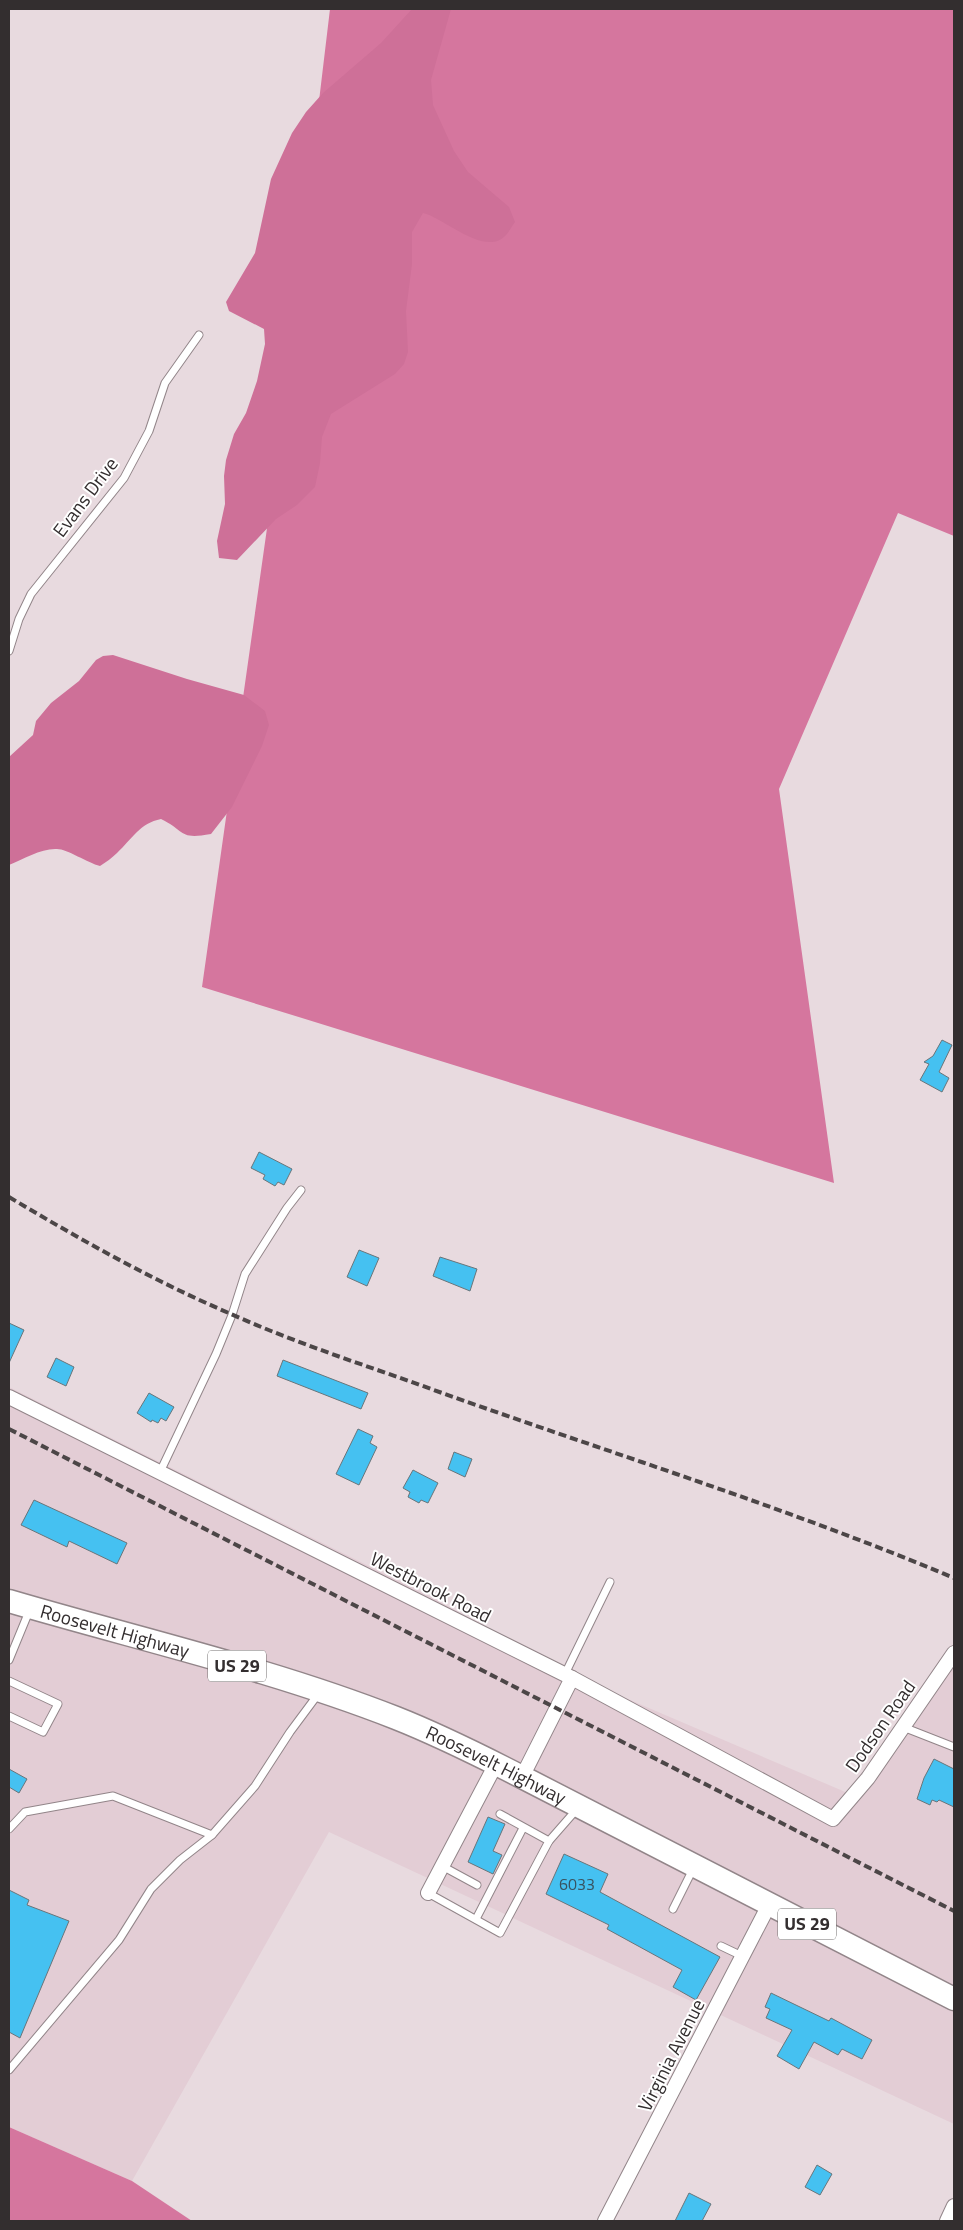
<svg xmlns="http://www.w3.org/2000/svg" width="963" height="2230" viewBox="0 0 963 2230" font-family="'Titillium Web',sans-serif">
<rect width="100%" height="100%" fill="#e8dadf"/>
<polygon fill="#e3cdd5" points="9,1387 429,1596 595,1685 850,1794 954,1646 954,2124 329,1832 132,2181 9,2127"/>
<g fill="#d5769e">
<polygon points="330,9 954,9 954,536 898,513 779,789 834,1183 202,987 273,486"/>
<polygon points="9,2127 132,2181 192,2221 9,2221"/>
</g>
<g fill="#ce7098">
<path d="M412,9H451L431,80L433,105L454,151L468,172L509,207L515,222C512,226 509,232 506,235C485,258 445,218 423,213L412,232V264L406,311L408,352L404,364L395,374L331,414L322,437L320,463L315,487L297,505L276,519L237,560L219,558L217,541L225,504L224,476L226,460L234,434L246,413L257,381L265,344L264,329L229,311L226,302L255,253L271,179L292,133L306,112L323,93L381,43Z"/>
<path d="M113,655L187,679L244,695L265,711L269,725L262,746L232,807L211,834C178,840 186,831 161,819C140,823 132,839 117,853C112,858 106,862 100,866C88,863 67,849 57,849C42,848 23,859 9,865V757L33,735L36,721L51,703L79,681L96,660L103,656Z"/>
</g>
<g fill="#45c1f1" stroke="#69757a">
<polygon points="942,1040 952,1045 939,1072 949,1078 942,1092 920,1080 929,1064 924,1062 933,1056"/>
<polygon points="259,1152 292,1169 284,1185 278,1182 275,1186 263,1179 265,1175 251,1168"/>
<polygon points="359,1250 379,1258 367,1286 347,1277"/>
<polygon points="440,1257 477,1269 470,1291 433,1276"/>
<polygon points="9,1323 24,1330 9,1363"/>
<polygon points="56,1358 74,1367 66,1386 47,1377"/>
<polygon points="283,1360 368,1393 361,1409 277,1376"/>
<polygon points="149,1393 174,1407 166,1421 161,1418 158,1423 152,1420 151,1422 137,1413"/>
<polygon points="358,1429 373,1436 370,1443 377,1447 359,1485 336,1474"/>
<polygon points="454,1452 472,1459 465,1477 448,1469"/>
<polygon points="413,1470 438,1483 428,1503 421,1500 419,1503 408,1497 410,1492 403,1488"/>
<polygon points="34,1500 127,1543 117,1564 69,1541 67,1547 21,1525"/>
<polygon points="934,1759 954,1769 954,1807 939,1800 937,1802 932,1800 930,1805 917,1799 924,1778"/>
<polygon points="9,1769 27,1779 19,1793 9,1787"/>
<polygon points="488,1817 505,1824 493,1851 502,1855 493,1874 468,1862"/>
<polygon points="564,1854 608,1874 600,1892 720,1957 696,2000 673,1987 682,1970 607,1929 609,1925 546,1894"/>
<polygon points="9,1890 29,1900 27,1905 69,1921 20,2038 9,2032"/>
<polygon points="771,1993 829,2021 831,2018 872,2040 862,2059 842,2049 838,2055 814,2042 799,2069 777,2056 792,2030 766,2018 770,2009 765,2007"/>
<polygon points="817,2165 832,2174 820,2195 805,2187"/>
<polygon points="689,2193 711,2204 702,2221 675,2221"/>
</g>
<g fill="none" stroke-linecap="round" stroke-linejoin="round">
<g stroke="#928589" stroke-width="9">
<g id="service">
<polyline points="9,651 19,619 31,594 124,478 149,431 165,383 199,335"/>
<polyline points="160,1472 216,1354 232,1315 245,1274 287,1208 301,1190"/>
<polyline points="9,1660 30,1609"/>
<polyline points="565,1674 610,1582"/>
<polyline points="9,1681 58,1704 43,1732 9,1716"/>
<polyline points="903,1727 954,1747"/>
<polyline points="500,1814 549,1841"/>
<polyline points="9,1829 25,1812 113,1796 212,1835 255,1786 290,1732 319,1693"/>
<polyline points="442,1866 477,1885"/>
<polyline points="428,1893 500,1933 549,1841 577,1809"/>
<polyline points="673,1909 693,1869"/>
<polyline points="476,1919 523,1828"/>
<polyline points="721,1946 742,1956"/>
<polyline points="9,2070 119,1940 151,1889 180,1860 212,1835"/>
</g>
</g>
<g stroke="#928589" stroke-width="16">
<g id="minor">
<polyline points="9,1397 572,1678 833,1819 868,1778 954,1653"/>
<polyline points="522,1777 572,1678"/>
<polyline points="428,1893 496,1764"/>
<polyline points="605,2221 769,1905"/>
<polyline points="947,2221 954,2206"/>
</g>
</g>
<g stroke="#928589" stroke-width="25">
<g id="primary">
<path id="s1" d="M9,1601C138,1639 271,1669 396,1718C439,1735 481,1756 522,1777L954,1999"/>
</g>
</g>
<use href="#service" stroke="#fff" stroke-width="7"/>
<use href="#minor" stroke="#fff" stroke-width="14"/>
<use href="#primary" stroke="#fff" stroke-width="22"/>
<g stroke="#4c4647" stroke-width="4" stroke-dasharray="8 4" stroke-linecap="butt">
<path d="M9,1197C81,1240 154,1281 231,1314C289,1340 349,1360 409,1381C590,1447 776,1503 954,1578"/>
<polyline points="9,1429 954,1911"/>
</g>
</g>
<g text-anchor="middle" stroke-width="4" stroke-linejoin="round" paint-order="stroke">
<g font-size="16" fill="#385360">
<text x="577" y="1890">6033</text>
</g>
<g fill="#fff" stroke="#706d6d" stroke-width="1">
<rect x="208" y="1650.5" width="58" height="31" rx="4"/>
<rect x="778" y="1908.5" width="58" height="31" rx="4"/>
</g>
<g font-size="18" font-weight="bold" fill="#332e2f">
<text x="237" y="1672">US 29</text>
<text x="807" y="1930">US 29</text>
</g>
<g font-size="19" fill="#332e2f" stroke="#fff">
<text transform="translate(85 497) rotate(-53)" y="7">Evans Drive</text>
<text transform="translate(431 1587) rotate(27)" y="7">Westbrook Road</text>
<text dy="7" stroke="none"><textPath href="#s1" startOffset="110">Roosevelt Highway</textPath></text>
<text transform="translate(880 1726) rotate(-55)" y="7">Dodson Road</text>
<text dy="7" stroke="none"><textPath href="#s1" startOffset="515">Roosevelt Highway</textPath></text>
<text transform="translate(671 2055) rotate(-63)" y="7">Virginia Avenue</text>
</g>
</g>
<rect width="963" height="2230" fill="none" stroke="#332e2f" stroke-width="20"/>
</svg>
